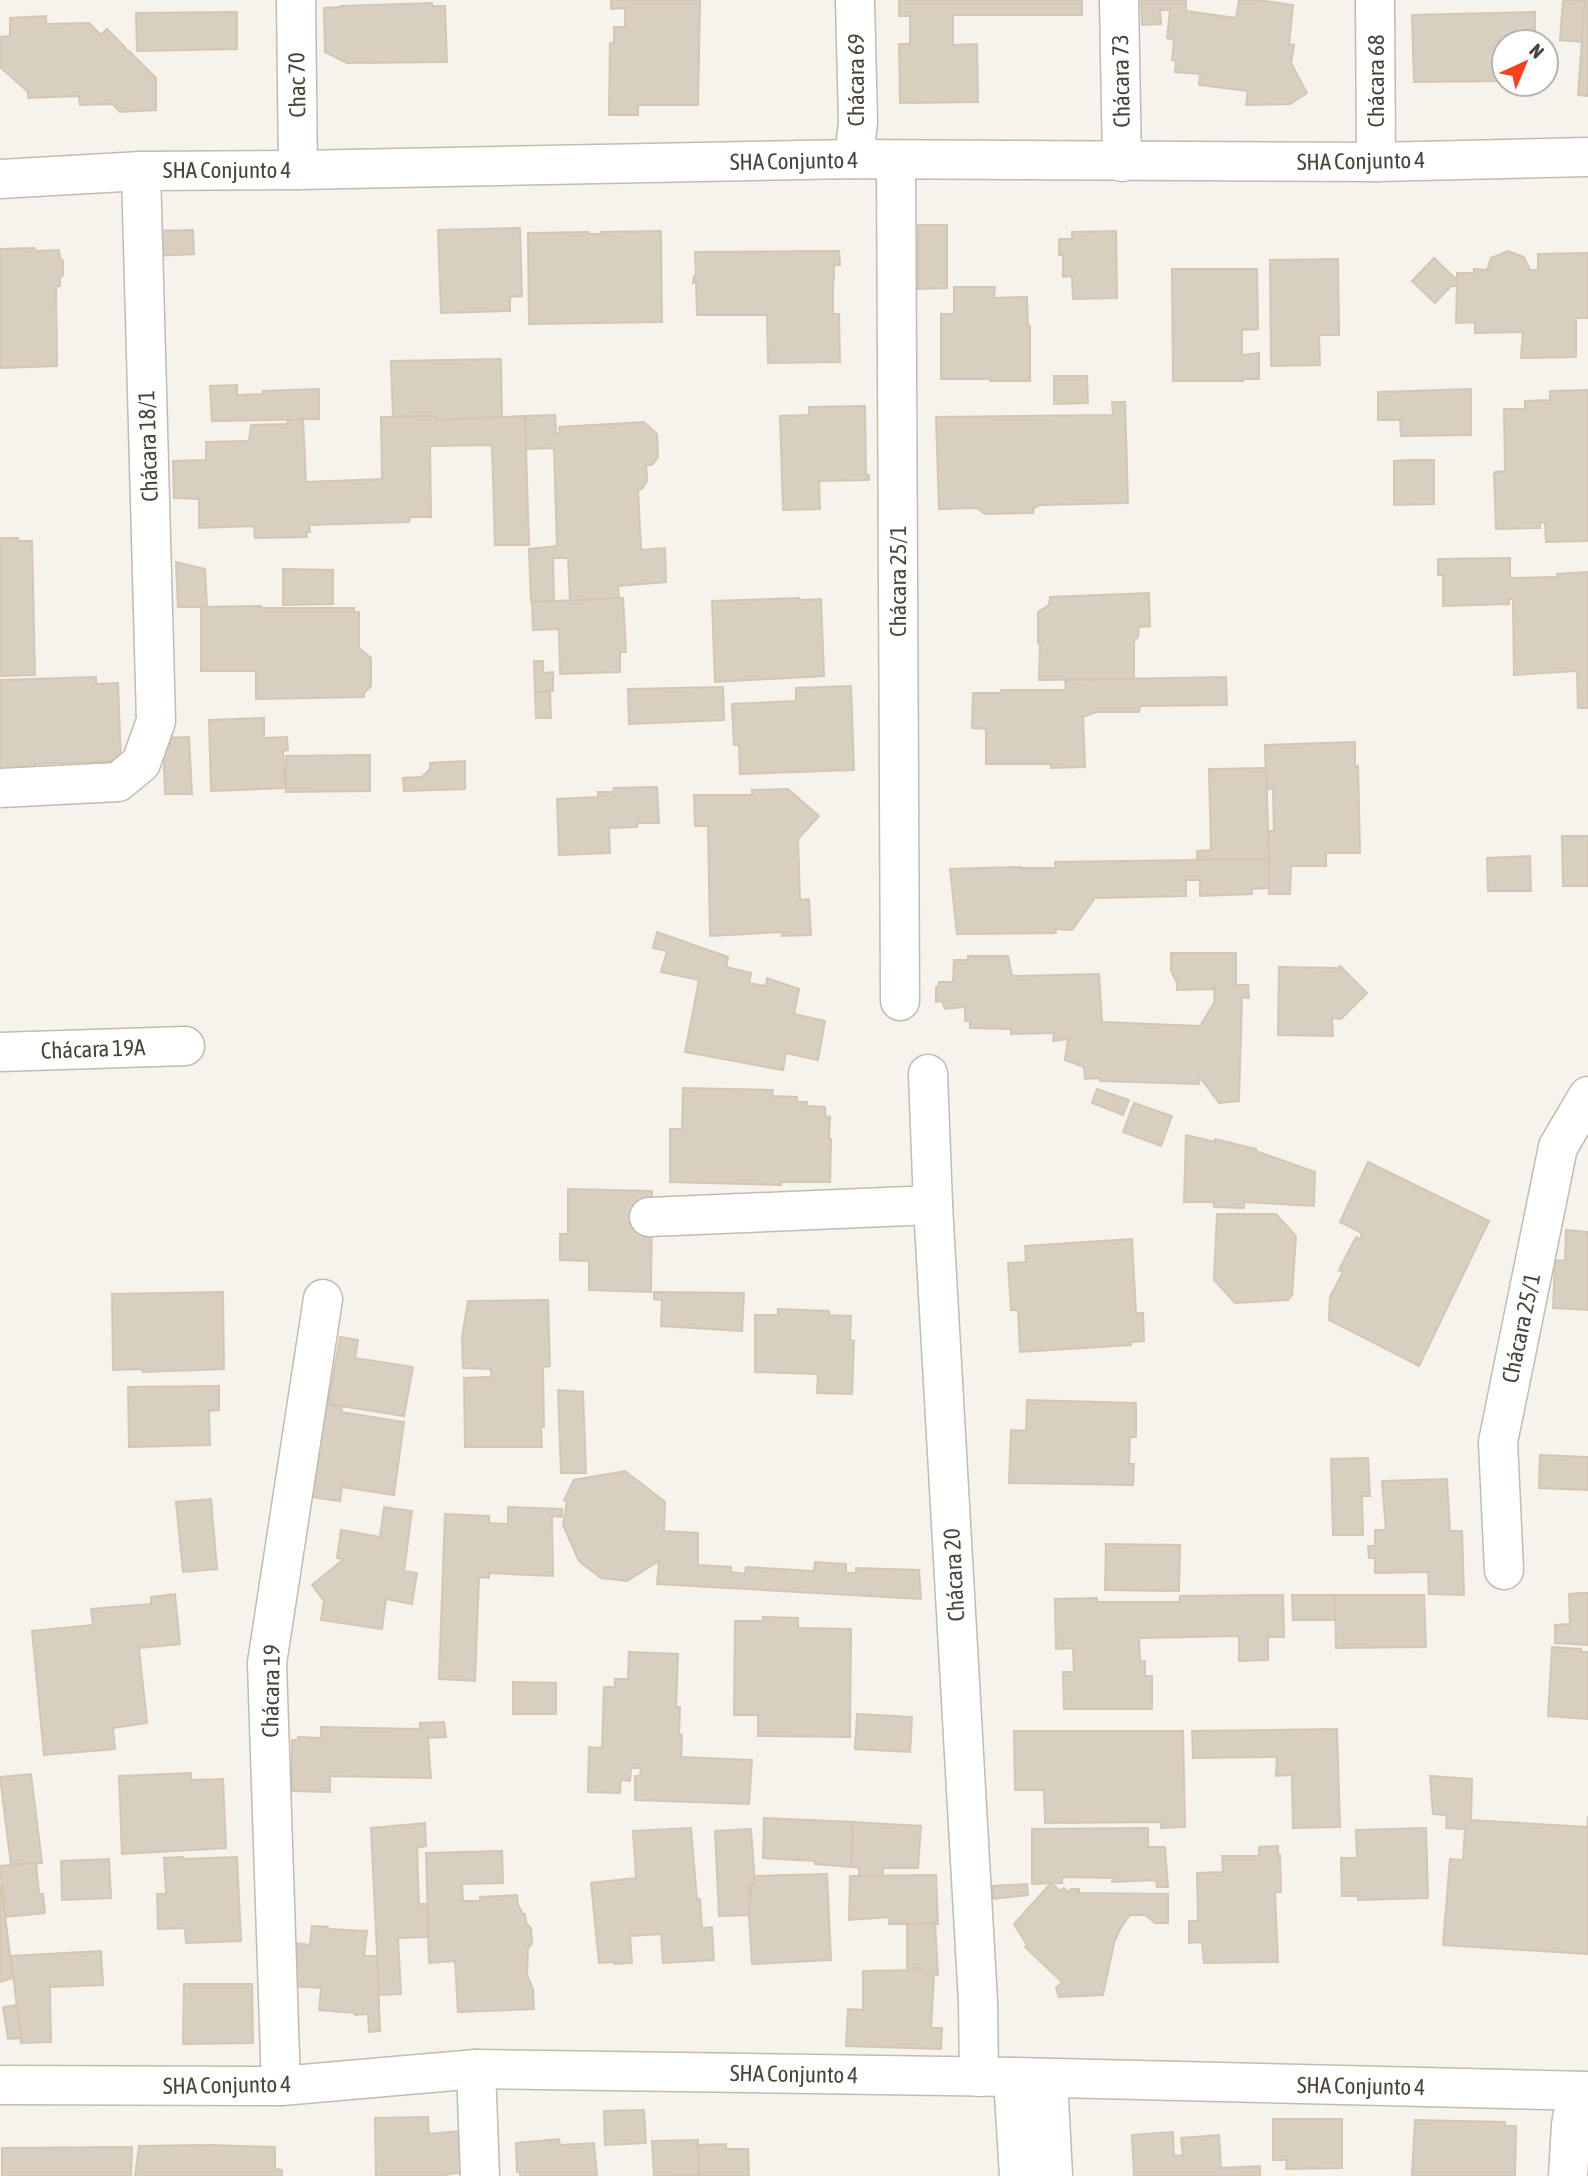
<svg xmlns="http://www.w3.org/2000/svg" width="1588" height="2176" viewBox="0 0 1588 2176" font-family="'Asap Condensed',sans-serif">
<rect width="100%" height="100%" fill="#f6f3ec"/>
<g fill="#d8cfc1" stroke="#d3c7b4" stroke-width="2">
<polygon points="611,0 700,0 698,105 638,105 638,115 609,115 610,43 614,43 614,27 625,27 625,8 611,9"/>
<polygon points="899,0 1082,0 1082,15 953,15 953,45 977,44 978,102 900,103 899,44 910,44 910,16 899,16"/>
<polygon points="1141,0 1186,0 1186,11 1236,18 1239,0 1257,0 1293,5 1289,44 1294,45 1291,63 1307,93 1290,104 1246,105 1248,91 1199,85 1200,74 1175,72 1176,61 1172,60 1174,40 1167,38 1170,10 1160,10 1161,24 1142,25"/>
<polygon points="1563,0 1585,0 1582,42 1560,40"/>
<polygon points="1585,0 1588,0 1588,96 1578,95"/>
<polygon points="432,3 432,6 445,6 447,62 347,63 325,52 324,8 341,7 341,6"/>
<polygon points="237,12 237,49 137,51 136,13"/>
<polygon points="1535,12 1535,42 1504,42 1504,81 1414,82 1412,15"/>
<polygon points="46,16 46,24 89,23 101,35 107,29 124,46 127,51 129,51 156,78 156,110 120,112 113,104 80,105 79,96 28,98 28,92 0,67 0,37 10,36 10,18"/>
<polygon points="918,225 947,225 947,288 918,289"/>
<polygon points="520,228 522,296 510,297 510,311 441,313 438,230"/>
<polygon points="193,230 194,254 154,256 153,231"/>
<polygon points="661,231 662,322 529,324 528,233 588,232 588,234 601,234 601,232"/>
<polygon points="1116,231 1117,298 1073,299 1072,276 1063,277 1063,255 1059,255 1059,239 1072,239 1072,232"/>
<polygon points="34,248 37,251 59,250 60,258 63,261 63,275 60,278 60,286 56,287 57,366 0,368 0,249"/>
<polygon points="839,251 840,265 834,265 834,280 833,280 833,314 839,314 840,362 768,363 767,315 697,315 696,282 693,283 694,276 696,276 695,252"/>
<polygon points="1508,251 1524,257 1530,270 1538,270 1538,254 1588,253 1588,318 1576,318 1576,357 1521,358 1523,332 1475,333 1475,322 1456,323 1457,286 1451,286 1435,303 1412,281 1434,258 1457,280 1457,273 1474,273 1474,269 1487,270 1491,258"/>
<polygon points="1338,259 1339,335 1319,335 1320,365 1271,366 1270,260"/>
<polygon points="1172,269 1257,269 1258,329 1242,330 1242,355 1259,353 1259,379 1243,379 1243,381 1173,381"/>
<polygon points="954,287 995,287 994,298 1027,297 1028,326 1030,326 1030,381 990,381 990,379 941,379 941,314 954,314"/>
<polygon points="501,359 502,417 436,420 436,416 393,417 391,361"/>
<polygon points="1054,376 1087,376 1088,403 1054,404"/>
<polygon points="237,385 237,395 263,394 263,391 319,389 319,419 212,421 210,386"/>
<polygon points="1471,389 1471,435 1401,436 1400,420 1378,420 1378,392"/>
<polygon points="1588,390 1588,541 1546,542 1545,522 1540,523 1540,528 1496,529 1494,474 1495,472 1505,471 1504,409 1525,409 1525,401 1550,400 1550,391"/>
<polygon points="1112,402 1125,402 1128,503 1040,505 1033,509 1033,513 985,514 977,508 939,509 936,417 1113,415"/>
<polygon points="865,406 866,475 869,475 869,480 819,481 820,509 783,510 780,416 809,415 809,407"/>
<polygon points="555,415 556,433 560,433 559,427 644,422 657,434 658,457 652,465 646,465 647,481 642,489 638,490 641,548 642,550 665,548 666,582 618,586 619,598 570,601 568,558 553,558 554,601 531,602 529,549 557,546 554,448 526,449 525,416"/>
<polygon points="436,416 436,420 525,416 529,545 495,545 492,445 430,446 431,517 410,517 409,522 309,525 310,532 306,532 307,537 255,538 254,526 199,528 199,499 174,498 173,461 206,460 206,442 249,441 251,425 288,424 287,420 303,419 306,482 382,479 381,417"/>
<polygon points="1410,460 1434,460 1434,504 1394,505 1394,461"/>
<polygon points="0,538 18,538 18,541 32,541 35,675 0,676"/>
<polygon points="1510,558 1510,578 1558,577 1557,574 1588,572 1588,708 1578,708 1577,671 1514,675 1513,599 1509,599 1509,604 1443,606 1443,575 1438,575 1438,559"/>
<polygon points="176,562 205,569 207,607 178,607"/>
<polygon points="283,569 333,570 333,604 283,605"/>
<polygon points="1149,593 1150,626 1139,627 1138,637 1134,641 1134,679 1039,680 1040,644 1038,643 1038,612 1049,605 1050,597"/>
<polygon points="623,598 626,652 620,652 620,672 560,674 559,629 533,630 532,602"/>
<polygon points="799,598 800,600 821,599 824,676 715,682 712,601"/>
<polygon points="261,606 261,608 354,608 354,612 359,612 359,648 371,658 371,686 364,693 364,697 256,699 256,671 201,671 201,607"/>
<polygon points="534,661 543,661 543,673 553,672 553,691 535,692"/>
<polygon points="96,677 96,684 118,683 121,761 36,764 8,793 0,786 0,680"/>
<polygon points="1226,677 1227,705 1140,706 1139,712 1096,712 1083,717 1085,767 1051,768 1051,764 986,764 986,729 972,728 973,693 1001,693 1001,690 1066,690 1065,680"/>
<polygon points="851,686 854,770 740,774 739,745 734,745 732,704 796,701 796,688"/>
<polygon points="723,687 724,720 629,724 628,689"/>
<polygon points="535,692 550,692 551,718 536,718"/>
<polygon points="264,718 264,738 287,737 288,750 283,751 285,788 211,791 209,720"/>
<polygon points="189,737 192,794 165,794 163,738"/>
<polygon points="1355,742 1355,767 1358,766 1360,853 1326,853 1326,866 1291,866 1290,894 1269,894 1268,831 1274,831 1273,789 1266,789 1265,745"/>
<polygon points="370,755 370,791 286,792 286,756"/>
<polygon points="465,761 465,789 404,791 403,778 422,777 430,769 430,763"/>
<polygon points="1266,768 1269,859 1197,859 1197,851 1211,850 1209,769"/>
<polygon points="657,787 659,823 638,823 637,827 609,828 610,853 559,855 557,799 598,797 598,792 613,792 614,788"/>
<polygon points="788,789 819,816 798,839 800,900 809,899 811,935 782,936 782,932 710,936 708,826 695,826 694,795 752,795 752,790"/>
<polygon points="1562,836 1588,836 1588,886 1563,886"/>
<polygon points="1530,856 1531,891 1488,891 1487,858"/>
<polygon points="1269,859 1269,888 1251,889 1252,894 1200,896 1200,880 1186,880 1186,896 1095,898 1072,930 1055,929 1056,933 957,934 950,869 1021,867 1021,868 1056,868 1055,862"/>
<polygon points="657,932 728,957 726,967 751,973 749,983 766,986 767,978 799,989 794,1014 825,1021 818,1060 786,1053 783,1070 685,1052 699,980 661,972 667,951 653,948"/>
<polygon points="1171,953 1236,953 1236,985 1248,985 1249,998 1242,997 1239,1101 1219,1103 1202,1080 1198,1080 1199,1084 1100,1081 1100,1078 1085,1079 1084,1067 1065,1060 1068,1039 1053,1041 1054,1033 1011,1034 1011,1029 970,1028 970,1021 965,1021 965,1007 945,1009 942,1001 936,1002 936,987 938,987 939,982 953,982 954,960 968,960 968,956 1008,956 1012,976 1099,974 1102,1022 1200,1026 1214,1003 1215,986 1213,986 1213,989 1177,990 1177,983 1171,971"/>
<polygon points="1340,966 1367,993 1341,1019 1332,1018 1333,1036 1278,1035 1279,967 1339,968"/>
<polygon points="683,1088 773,1090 772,1096 797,1097 797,1102 807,1102 807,1106 825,1107 825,1116 830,1117 829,1139 831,1139 830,1182 781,1182 781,1185 670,1182 670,1129 682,1129"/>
<polygon points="1097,1089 1129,1100 1123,1115 1092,1103"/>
<polygon points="1134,1103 1172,1116 1161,1146 1123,1132"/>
<polygon points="1186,1135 1215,1142 1215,1139 1256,1149 1256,1151 1315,1172 1314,1206 1244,1202 1244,1208 1214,1207 1214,1202 1184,1202"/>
<polygon points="1368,1162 1489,1221 1419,1366 1329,1320 1330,1297 1343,1272 1339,1270 1356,1237 1360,1239 1362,1236 1360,1232 1340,1222"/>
<polygon points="568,1189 652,1191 651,1292 589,1290 589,1261 560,1260 560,1234 568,1234"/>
<polygon points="1217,1214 1276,1214 1296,1236 1292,1295 1288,1300 1235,1303 1214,1280"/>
<polygon points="1566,1230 1588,1232 1588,1310 1553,1308 1555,1260 1565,1261"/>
<polygon points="1132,1239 1136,1313 1143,1313 1144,1341 1131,1342 1131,1345 1020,1352 1018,1310 1011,1310 1008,1263 1026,1262 1025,1246"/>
<polygon points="223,1292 224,1369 143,1372 143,1369 113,1370 112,1294"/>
<polygon points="654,1292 744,1293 742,1331 661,1326 662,1300 654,1299"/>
<polygon points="548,1300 550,1366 543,1367 544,1427 541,1427 542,1447 465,1447 464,1378 491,1377 491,1369 463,1368 462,1337 468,1301"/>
<polygon points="778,1309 829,1311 829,1315 851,1316 850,1340 854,1341 852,1394 817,1393 818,1374 755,1372 755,1315 778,1315"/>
<polygon points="340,1337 358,1340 355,1358 413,1367 404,1416 328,1404"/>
<polygon points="219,1386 219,1410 209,1411 210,1445 129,1447 128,1387"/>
<polygon points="558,1390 583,1392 586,1473 561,1473"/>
<polygon points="1027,1400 1136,1403 1136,1437 1130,1437 1129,1464 1134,1464 1133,1485 1009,1483 1011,1430 1026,1431"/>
<polygon points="326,1404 342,1407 341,1412 404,1422 394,1495 342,1487 340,1501 311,1497"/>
<polygon points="1540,1455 1588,1457 1588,1490 1539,1488"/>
<polygon points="1368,1458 1370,1496 1362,1496 1363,1535 1333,1535 1331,1459"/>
<polygon points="625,1471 665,1502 664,1531 698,1533 698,1565 731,1567 731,1572 745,1574 746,1567 814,1571 815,1562 846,1564 846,1573 856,1573 856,1568 919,1570 921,1599 657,1584 659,1561 627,1581 601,1578 579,1561 563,1525 567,1502 564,1500 574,1480"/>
<polygon points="1447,1479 1450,1531 1462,1531 1464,1595 1429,1594 1428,1572 1375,1573 1375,1558 1369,1558 1368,1546 1375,1546 1375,1530 1386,1530 1382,1481"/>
<polygon points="211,1499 217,1569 183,1572 176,1502"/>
<polygon points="384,1507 412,1511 404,1571 417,1573 412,1604 386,1599 382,1629 321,1620 324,1601 312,1585 344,1559 337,1558 341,1530 380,1537"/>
<polygon points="508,1507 562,1509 562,1517 552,1516 553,1576 489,1573 489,1578 479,1577 475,1681 439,1679 445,1514 489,1516 489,1523 508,1524"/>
<polygon points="1106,1544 1180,1545 1179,1591 1105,1590"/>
<polygon points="1582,1593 1588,1593 1588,1645 1555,1643 1555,1625 1570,1624 1569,1594"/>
<polygon points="175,1594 180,1644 139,1648 147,1723 113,1728 115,1749 44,1755 32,1631 93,1625 91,1609 151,1604 151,1597"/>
<polygon points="1283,1595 1284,1637 1268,1637 1268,1660 1239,1661 1239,1636 1139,1638 1140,1661 1145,1661 1145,1676 1152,1676 1152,1709 1064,1709 1063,1672 1074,1672 1073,1648 1056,1649 1055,1599 1097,1598 1097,1602 1180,1602 1180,1596"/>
<polygon points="1292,1595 1335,1595 1336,1620 1293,1620"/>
<polygon points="1335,1595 1424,1595 1426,1647 1336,1648"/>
<polygon points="763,1617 798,1618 798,1628 851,1629 850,1737 758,1736 758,1715 734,1715 735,1621 763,1621"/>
<polygon points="1552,1647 1581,1649 1581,1652 1588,1652 1588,1719 1548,1716"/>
<polygon points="629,1652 678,1654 676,1707 680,1707 679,1734 682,1735 681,1757 752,1760 749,1804 635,1800 635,1776 640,1776 641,1768 631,1768 630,1781 621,1780 620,1793 588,1792 589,1747 602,1748 604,1687 615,1687 615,1679 628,1679"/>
<polygon points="513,1682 556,1683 556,1714 513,1714"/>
<polygon points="857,1714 912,1717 910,1752 855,1749"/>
<polygon points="444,1722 446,1737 428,1738 431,1778 330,1776 330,1792 292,1791 292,1740 298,1740 298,1737 321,1738 321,1727 420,1729 420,1723"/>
<polygon points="1337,1729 1340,1827 1293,1828 1292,1775 1276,1776 1277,1757 1193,1758 1192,1731"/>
<polygon points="1014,1731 1183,1731 1185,1827 1161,1828 1161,1822 1045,1823 1044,1790 1015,1790"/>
<polygon points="191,1773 191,1780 223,1779 226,1848 122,1854 119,1776"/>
<polygon points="31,1774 42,1863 11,1865 0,1777"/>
<polygon points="1430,1776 1472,1779 1471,1820 1587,1827 1588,1816 1588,1954 1443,1945 1450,1859 1463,1860 1465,1829 1446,1828 1447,1815 1433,1814"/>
<polygon points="764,1818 853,1822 851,1867 815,1864 815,1861 763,1858"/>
<polygon points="853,1822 921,1826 918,1868 883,1868 883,1876 859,1876 859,1868 851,1867"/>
<polygon points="425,1823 426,1846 417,1848 419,1904 427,1904 428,1937 398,1938 401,1994 379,1995 371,1828"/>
<polygon points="691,1828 697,1900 700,1899 702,1928 712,1927 714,1960 663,1963 661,1934 630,1936 632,1963 614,1964 614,1962 599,1963 591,1883 636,1878 633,1831"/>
<polygon points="1148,1828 1148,1847 1165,1847 1168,1887 1157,1887 1156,1880 1112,1882 1113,1878 1062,1877 1062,1883 1032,1884 1032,1829"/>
<polygon points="1426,1828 1428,1898 1358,1900 1358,1896 1342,1896 1341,1858 1357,1858 1356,1830"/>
<polygon points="751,1829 755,1884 749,1885 750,1915 719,1916 715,1831"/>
<polygon points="1278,1846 1278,1855 1280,1855 1281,1892 1275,1892 1278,1962 1204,1963 1202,1942 1189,1943 1189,1921 1198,1921 1197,1873 1223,1872 1222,1856 1259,1856 1259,1847"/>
<polygon points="502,1851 503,1883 462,1884 463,1901 480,1901 480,1897 517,1895 518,1905 523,1914 525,1914 526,1923 531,1928 532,1944 528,1948 527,1975 533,1989 534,2009 458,2012 455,1961 429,1963 426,1853"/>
<polygon points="183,1857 184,1859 237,1857 241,1941 186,1943 185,1928 158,1929 157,1894 166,1894 164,1858"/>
<polygon points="109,1859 111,1898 62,1900 61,1861"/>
<polygon points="36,1863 39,1894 43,1894 45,1913 5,1917 0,1866"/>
<polygon points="827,1874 831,1960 752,1964 749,1916 750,1902 752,1902 750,1884 755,1884 754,1876"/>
<polygon points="936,1875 938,1924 889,1924 890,1917 849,1920 850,1876"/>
<polygon points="1051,1883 1060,1891 1064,1888 1067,1892 1071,1889 1079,1889 1079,1893 1168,1894 1168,1923 1155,1923 1145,1915 1130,1915 1120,1929 1114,1943 1103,1995 1059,1997 1056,1988 1062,1982 1025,1947 1027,1945 1014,1924"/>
<polygon points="1027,1884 1028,1895 993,1899 992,1886"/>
<polygon points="1,1885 13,1978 0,1982 0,1886"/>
<polygon points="935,1923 938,1975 934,1975 931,2028 942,2028 941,2049 846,2046 848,2009 863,2010 863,1971 922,1970 922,1968 907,1968 907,1924"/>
<polygon points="312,1926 328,1927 327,1929 367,1931 364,1956 377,1956 380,2031 369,2032 368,2014 355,2015 355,2013 319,2010 321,1988 293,1986 294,1943 310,1945"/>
<polygon points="101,1951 103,1985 50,1987 51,2042 21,2043 11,1956"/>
<polygon points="184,1984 252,1984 253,2043 183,2044"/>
<polygon points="17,2005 21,2038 8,2039 3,2007"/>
<polygon points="644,2110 646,2143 605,2145 604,2111"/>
<polygon points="428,2117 429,2134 459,2131 462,2173 448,2174 448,2176 376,2176 375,2118"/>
<polygon points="1273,2119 1342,2119 1342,2168 1286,2169 1287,2160 1273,2160"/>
<polygon points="1415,2120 1505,2122 1505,2126 1516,2126 1515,2176 1412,2176"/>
<polygon points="1173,2132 1174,2156 1183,2155 1181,2138 1219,2135 1221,2168 1260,2166 1260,2176 1134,2176 1132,2135"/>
<polygon points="559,2139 560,2145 594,2143 597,2176 520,2176 520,2171 517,2172 516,2143"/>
<polygon points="698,2140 699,2175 654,2176 652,2141"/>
<polygon points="726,2144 726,2149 748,2149 749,2176 699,2176 698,2145"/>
<polygon points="210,2145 275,2147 275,2169 282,2170 282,2176 135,2176 139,2146"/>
<polygon points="132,2147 131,2176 2,2176 2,2148"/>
</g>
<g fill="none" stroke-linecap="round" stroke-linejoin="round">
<g stroke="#c2bbae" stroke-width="41">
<g id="minor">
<polyline points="296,0 298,170"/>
<polyline points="1119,0 1122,162"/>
<polyline points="1375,0 1376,162"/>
<polyline points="854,159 858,122 855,0"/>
<polyline points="896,160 900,1001"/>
<polyline points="0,179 141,171 298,170 854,159 1376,162 1588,157"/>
<polyline points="0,788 118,782 141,763 156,721 141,171"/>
<polyline points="0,1052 185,1046"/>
<polyline points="928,1074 933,1205 978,2002 979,2077"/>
<polyline points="649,1217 933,1205"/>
<polyline points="1504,1570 1498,1442 1558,1147 1588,1096"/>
<polyline points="476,2069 480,2176"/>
<polyline points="1013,2077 1019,2176"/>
<polyline points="1048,2078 1053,2176"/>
<polyline points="0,2085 281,2086 476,2069 1013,2077 1588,2091"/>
<polyline points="281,2086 267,1663 323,1299"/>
<polyline points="1568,2176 1571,2125 1577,2091"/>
</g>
</g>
<use href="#minor" stroke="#fff" stroke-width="38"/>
</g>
<g text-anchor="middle" stroke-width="5" stroke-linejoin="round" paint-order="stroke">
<g font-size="23" fill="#4b4439" stroke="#fff">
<text transform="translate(856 80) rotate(-90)" y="8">Chácara 69</text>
<text transform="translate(1121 81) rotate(-91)" y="8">Chácara 73</text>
<text transform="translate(1376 81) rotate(-90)" y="8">Chácara 68</text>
<text transform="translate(297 85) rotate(-91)" y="8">Chac 70</text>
<text transform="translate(794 161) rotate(-1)" y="8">SHA Conjunto 4</text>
<text transform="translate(1361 161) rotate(-1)" y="8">SHA Conjunto 4</text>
<text x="227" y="178">SHA Conjunto 4</text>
<text transform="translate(148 446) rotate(-92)" y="8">Chácara 18/1</text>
<text transform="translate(898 581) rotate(-90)" y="8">Chácara 25/1</text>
<text transform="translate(93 1049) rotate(-2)" y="8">Chácara 19A</text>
<text transform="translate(1521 1328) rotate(-78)" y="8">Chácara 25/1</text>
<text transform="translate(954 1575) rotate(-93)" y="8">Chácara 20</text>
<text transform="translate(271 1691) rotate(-89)" y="8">Chácara 19</text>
<text transform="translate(794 2074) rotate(1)" y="8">SHA Conjunto 4</text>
<text transform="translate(227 2085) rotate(-1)" y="8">SHA Conjunto 4</text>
<text transform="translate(1361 2086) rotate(1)" y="8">SHA Conjunto 4</text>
</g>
</g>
<g transform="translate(1525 63) rotate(44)"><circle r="33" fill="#ffffff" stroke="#b7b4b0" stroke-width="2"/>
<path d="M0-5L12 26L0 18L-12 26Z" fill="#fc3f1d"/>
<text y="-10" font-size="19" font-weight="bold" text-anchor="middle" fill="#4b4439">N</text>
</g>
</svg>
